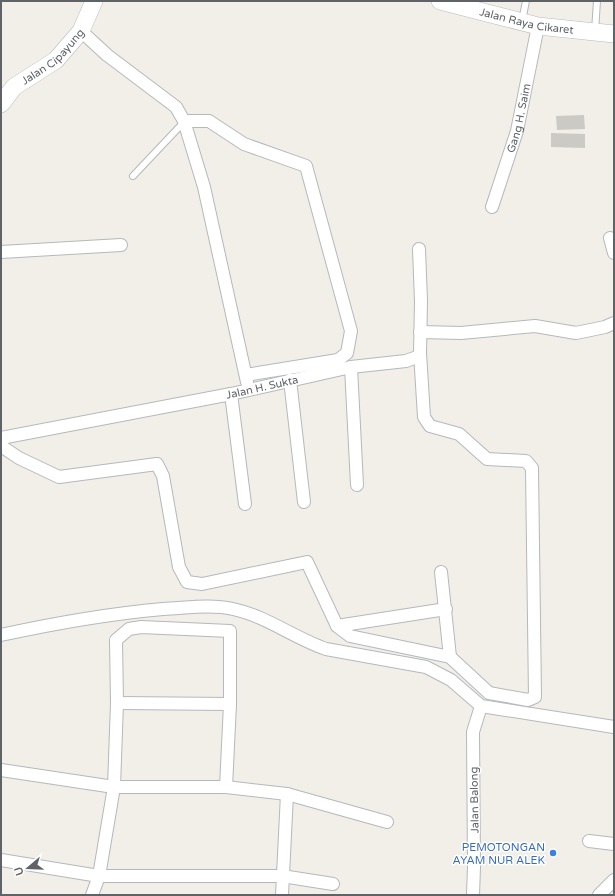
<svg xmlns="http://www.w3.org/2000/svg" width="615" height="896" viewBox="0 0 615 896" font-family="'Varela Round',sans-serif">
<rect width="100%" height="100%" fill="#f1efe8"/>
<g fill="#cccac5">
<polygon points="584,115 585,129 557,130 556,116"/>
<polygon points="551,133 585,134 585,148 551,147"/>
</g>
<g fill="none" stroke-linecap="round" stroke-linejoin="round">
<g stroke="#b5b8bc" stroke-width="8">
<g id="lane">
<polyline points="522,21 526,1"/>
<polyline points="595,31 597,1"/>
<polyline points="133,176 184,122"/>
</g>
</g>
<g stroke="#b5b8bc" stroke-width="14">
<g id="street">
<polyline points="81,31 107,55 176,107 184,121 204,187 247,382"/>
<polyline points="184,121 209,121 244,144 306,166 351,331 347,353 338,360 246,375"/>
<path id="s1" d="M492,207L517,131L538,26"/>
<polyline points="610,238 614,253"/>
<polyline points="1,252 121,245"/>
<polyline points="420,332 461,333 535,326 576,333 605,327 614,323"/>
<polyline points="351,367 357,485"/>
<polyline points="290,380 304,502"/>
<polyline points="231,394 245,504"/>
<path id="s2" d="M1,438L231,394L351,367L406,361L417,357L420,353L421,301L419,249"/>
<polyline points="1,446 19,458 59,477 157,464 163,476 179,567 187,582 202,584 307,562 337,626 350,636 450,657 489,693 528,700 535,697 532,468 526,461 487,459 459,434 430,426 424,417 420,353"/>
<polyline points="441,572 450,657"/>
<polyline points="337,626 446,609"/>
<path d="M1,635C56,623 107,614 163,609C187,608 210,604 233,609C266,616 294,638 326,649L426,667L451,680L481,706L614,727"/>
<polyline points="117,703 230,704"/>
<polyline points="1,770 114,787 226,787 287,794 387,822"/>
<polyline points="589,841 614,844"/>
<polyline points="1,860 99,876 282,876 333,884"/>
<polyline points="92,895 99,876 114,787 117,703 116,640 129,629 141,627 230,631 230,704 226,787"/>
<polyline points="282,895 287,794"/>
<polyline points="473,895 474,867 473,732 481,706"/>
<polyline points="599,895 614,880"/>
</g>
</g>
<g stroke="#b6babf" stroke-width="18">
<g id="secondary">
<path id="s3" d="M440,1L538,26L614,34"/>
<path id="s4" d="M1,104L14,87L56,60L81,31L94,1"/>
</g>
</g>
<use href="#lane" stroke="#fff" stroke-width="6"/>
<use href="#street" stroke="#fff" stroke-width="12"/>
<use href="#secondary" stroke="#fff" stroke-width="17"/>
</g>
<circle fill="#3f7fe0" stroke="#fff" stroke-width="1.5" cx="553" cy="853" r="4"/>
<g text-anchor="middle" stroke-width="3" stroke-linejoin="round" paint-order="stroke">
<g font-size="11" fill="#5f6368" stroke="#fff">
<text dy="4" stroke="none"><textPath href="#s3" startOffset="89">Jalan Raya Cikaret</textPath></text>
<text dy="4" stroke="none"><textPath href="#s4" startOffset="71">Jalan Cipayung</textPath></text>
<text dy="4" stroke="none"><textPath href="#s1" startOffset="93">Gang H. Saim</textPath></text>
<text dy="4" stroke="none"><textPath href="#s2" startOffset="266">Jalan H. Sukta</textPath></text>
<text transform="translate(474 800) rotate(-91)" y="4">Jalan Balong</text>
</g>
<g font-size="11" fill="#366cbe" stroke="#fff" text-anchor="end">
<text x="545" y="851">PEMOTONGAN<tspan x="545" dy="13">AYAM NUR ALEK</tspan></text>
</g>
</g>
<rect width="615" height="896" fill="none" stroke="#5f6368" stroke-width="4"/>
<g transform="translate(28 868) rotate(251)" stroke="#ffffff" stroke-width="3" paint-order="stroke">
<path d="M0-3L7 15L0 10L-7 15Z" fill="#5f6368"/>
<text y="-6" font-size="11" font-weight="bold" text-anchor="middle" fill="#5f6368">U</text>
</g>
</svg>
